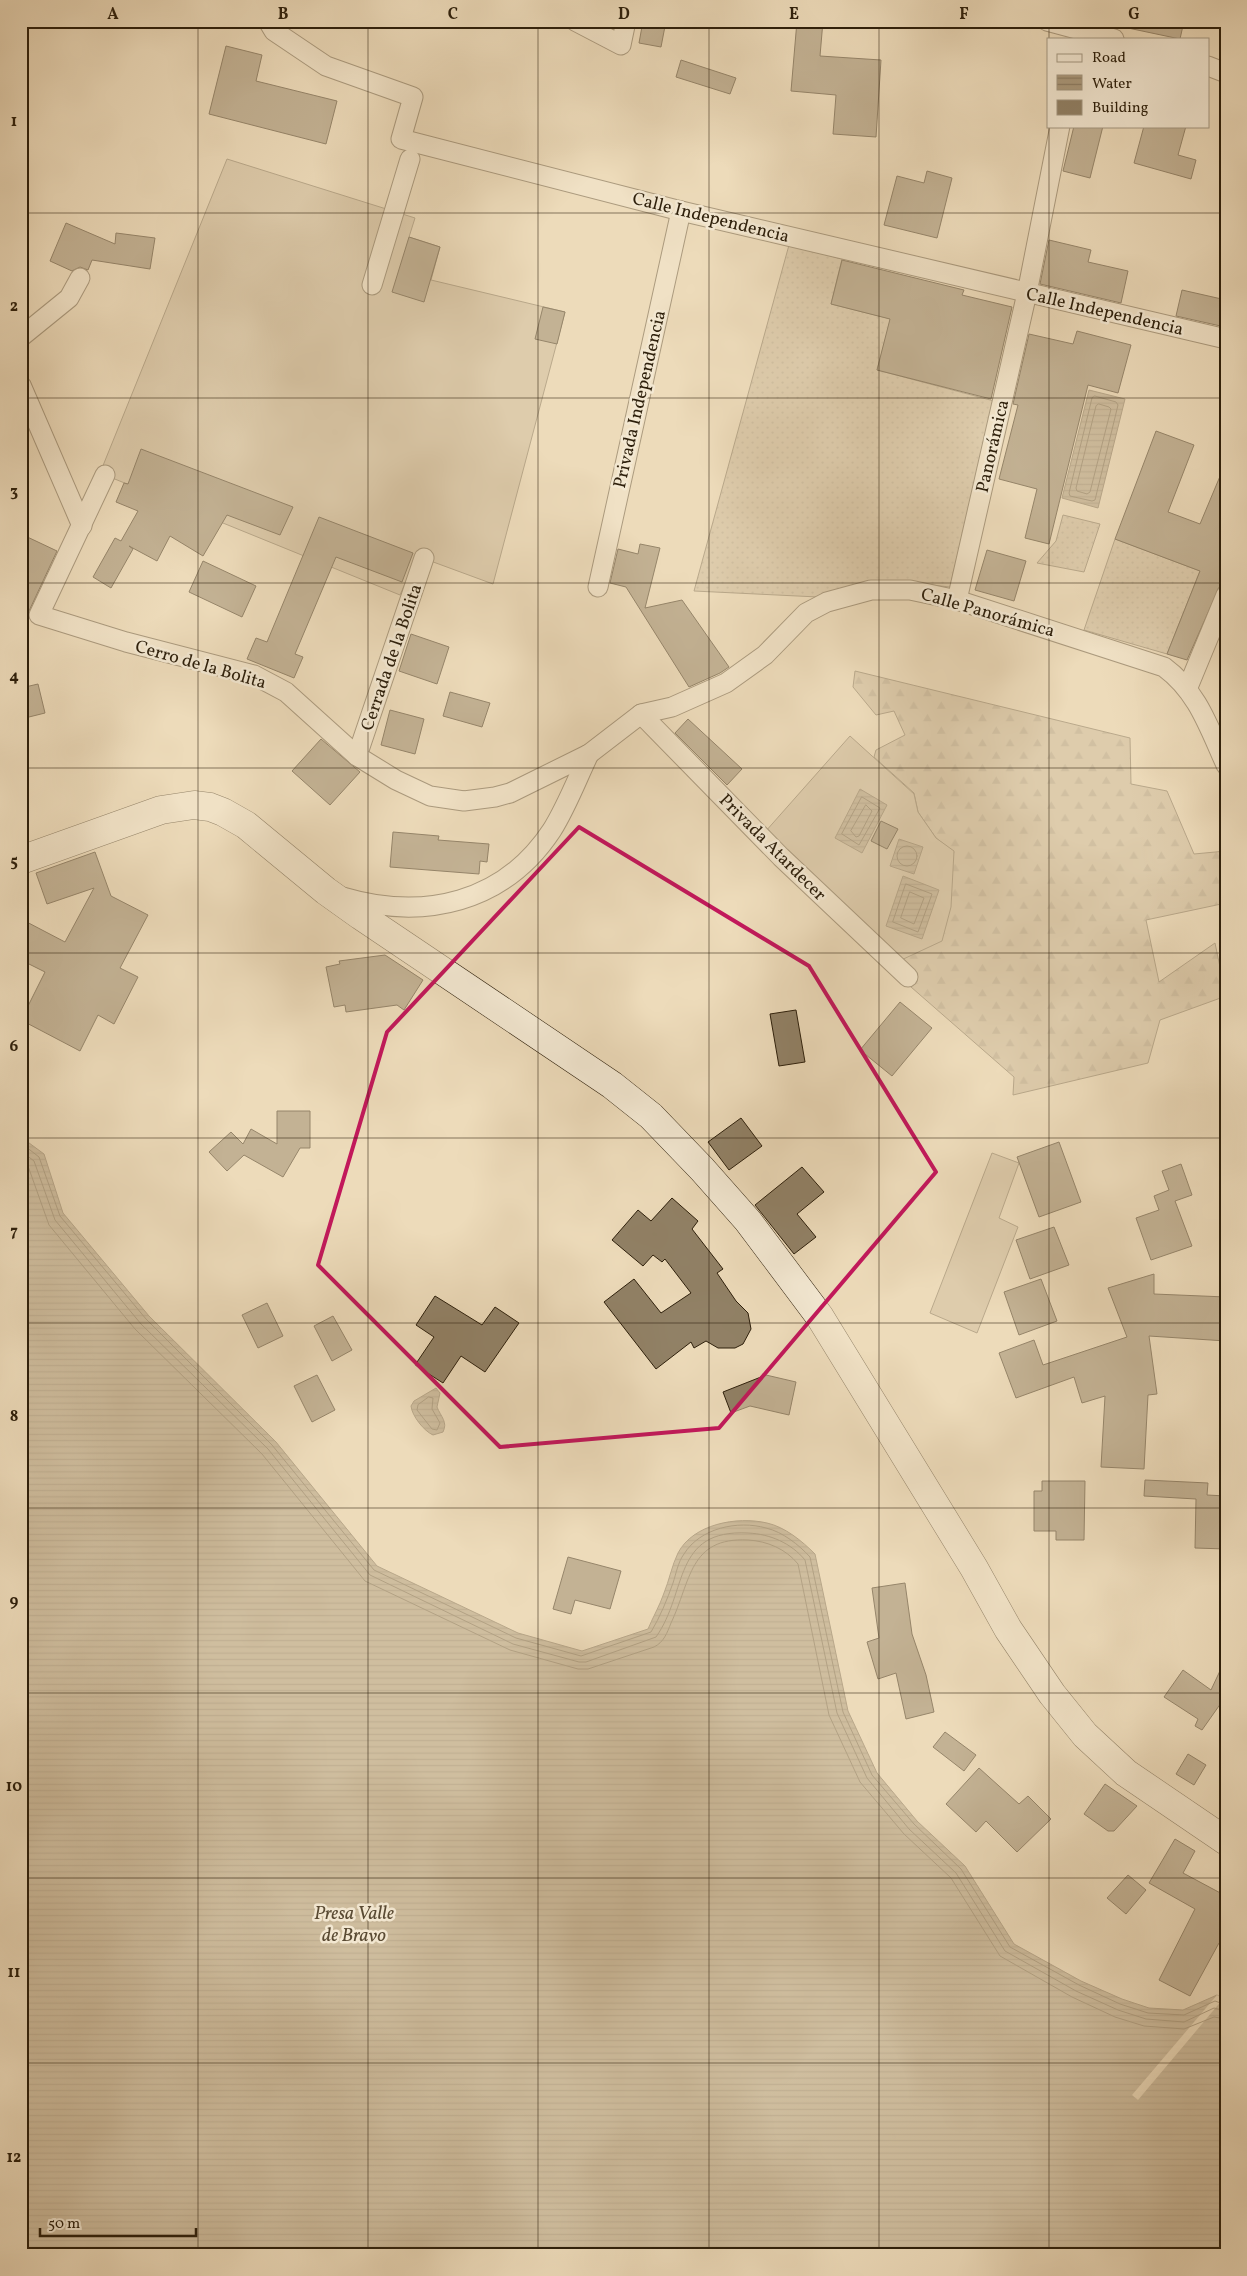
<svg xmlns="http://www.w3.org/2000/svg" width="1247" height="2276" viewBox="0 0 1247 2276" font-family="Vollkorn,serif">
<defs>
<pattern id="grass-dots" width="8" height="8" patternUnits="userSpaceOnUse" patternTransform="scale(1.25)"><rect width="8" height="8" fill="#ccbb9c"/><path d="M2 2h.1M6 6h.1" fill="none" stroke="#b0a085" stroke-width="1.8" stroke-linecap="round"/></pattern>
<pattern id="forest-firs" width="22" height="20" patternUnits="userSpaceOnUse" patternTransform="scale(1.25)"><rect width="22" height="20" fill="#ccbb9c"/><path d="M5 1l3.5 6h-7zM16 11l3.5 6h-7z" fill="#b0a085"/></pattern>
<pattern id="water-rules" width="6" height="5" patternUnits="userSpaceOnUse" patternTransform="scale(1.25)"><rect width="6" height="5" fill="#ac9b7e"/><path d="M0 2.5h6" fill="none" stroke="#8c7e65"/></pattern>
</defs>
<rect width="100%" height="100%" fill="#eddbba"/>
<filter id="stains"><feTurbulence type="fractalNoise" baseFrequency=".004" numOctaves="4"/><feColorMatrix values="0 0 0 0 .2 0 0 0 0 .09 0 0 0 0 .02 0 0 0 .5 -.17"/></filter>
<radialGradient id="worn" r=".72"><stop offset=".6" stop-color="#630" stop-opacity="0"/><stop offset="1" stop-color="#630" stop-opacity=".3"/></radialGradient>
<g fill="url(#grass-dots)" stroke="#7c6d54">
<polygon points="789,245 842,259 831,304 891,319 877,370 994,401 950,587 904,582 818,597 694,591"/>
<polygon points="1063,515 1100,524 1084,572 1037,563 1056,541"/>
<polygon points="1115,539 1200,571 1167,654 1084,630"/>
</g>
<polygon fill="url(#forest-firs)" stroke="#7c6d54" points="855,671 1130,738 1131,784 1167,791 1194,854 1226,851 1226,903 1146,920 1159,982 1215,943 1226,996 1160,1020 1148,1063 1013,1095 1014,1077 887,966 954,852 936,838 918,812 914,793 874,757 876,750 905,735 894,711 876,715 853,687"/>
<g fill="#ccbb9c" stroke="#7c6d54">
<polygon points="227,159 415,218 409,237 440,247 431,280 565,312 493,584 417,556 400,595 100,473"/>
<polygon points="850,736 914,794 918,812 936,838 954,851 951,907 942,941 897,962 765,832"/>
<polygon points="992,1153 1019,1163 999,1218 1018,1227 977,1333 930,1313"/>
</g>
<g fill="url(#water-rules)" stroke="#796950">
<polygon points="1089,390 1125,399 1098,508 1062,498"/>
<polygon points="860,789 887,805 862,853 835,838"/>
<polygon points="899,839 923,847 914,874 890,866"/>
<polygon points="903,876 939,890 922,939 886,926"/>
<path d="M21,1137L44,1154L63,1213L149,1316L276,1442L377,1566L518,1633L582,1651L648,1629C653,1617 660,1605 664,1593C669,1581 672,1565 678,1553C693,1524 737,1516 767,1523C785,1527 802,1541 815,1554L848,1711L877,1773L917,1821L965,1866L1014,1944L1081,1981L1122,1999L1149,2008L1183,2010L1217,1995L1226,2001V2255H21Z"/>
<path d="M436,1388L440,1393L437,1407C441,1417 448,1422 443,1432L433,1435C424,1431 412,1416 411,1406L414,1401Z"/>
</g>
<polygon fill="#eddbba" points="1217,1995 1223,1999 1138,2100 1132,2095"/>
<g fill="none" stroke-linecap="round" stroke-linejoin="round">
<g stroke="#6c5d44" stroke-width="1">
<polygon points="1095,396 1116,402 1118,405 1095,500 1092,501 1070,496 1069,493 1092,398"/>
<polygon points="1099,404 1109,407 1111,409 1090,492 1087,494 1077,491 1076,488 1096,406"/>
<polygon points="862,797 880,808 859,845 842,834"/>
<polygon points="866,805 872,811 859,836 856,837 851,831"/>
<circle cx="907" cy="856" r="10"/>
<polygon points="906,884 932,894 918,932 893,922"/>
<polygon points="910,892 924,898 914,924 901,918"/>
<path d="M21,1143L39,1157L60,1216L146,1319L272,1445L374,1570L516,1638L581,1656L651,1632C660,1617 667,1600 673,1583C676,1574 678,1562 684,1554C700,1528 738,1520 766,1528C783,1532 799,1545 810,1557L843,1712L872,1775L914,1824L961,1869L1010,1947L1079,1985L1120,2004L1148,2013L1184,2015L1215,2001L1226,2005"/>
<path d="M21,1151L34,1161L55,1220L141,1324L268,1449L370,1575L513,1644L579,1662H586L656,1637C688,1592 672,1529 748,1533C770,1534 791,1543 805,1560L837,1713L867,1778L909,1829L956,1873L1005,1951L1076,1991L1118,2010L1146,2019L1184,2022L1214,2008L1226,2011"/>
<path d="M21,1160L28,1166L49,1225L135,1329L262,1454L365,1581L510,1650L578,1669H588L654,1647C664,1642 667,1633 671,1623C691,1581 689,1537 748,1540C767,1541 786,1549 798,1564L829,1715L860,1782L904,1834L951,1878L1000,1956L1072,1997L1115,2017L1144,2026L1184,2029L1214,2017L1226,2019"/>
<polygon points="429,1397 433,1398 432,1409 440,1423 437,1430 432,1429 417,1410 418,1405"/>
</g>
</g>
<g fill="#918166" stroke="#2d1f0b">
<polygon points="643,21 666,21 661,47 639,43"/>
<polygon points="797,21 823,21 820,56 881,60 876,137 833,134 836,95 791,91"/>
<polygon points="1129,21 1184,21 1180,39 1128,28"/>
<polygon points="226,46 262,55 256,81 337,101 326,144 209,114"/>
<polygon points="681,60 736,78 730,94 676,77"/>
<polygon points="1074,126 1103,126 1090,178 1063,171"/>
<polygon points="1144,126 1186,126 1178,155 1196,160 1191,179 1134,163"/>
<polygon points="927,171 952,178 937,238 884,225 897,176 924,183"/>
<polygon points="66,223 115,244 116,233 155,238 150,269 92,260 88,270 80,267 72,271 50,261"/>
<polygon points="409,237 440,247 424,302 392,292"/>
<polygon points="1049,240 1091,250 1088,262 1128,271 1121,303 1040,284"/>
<polygon points="842,260 964,290 962,295 1012,307 991,399 877,370 890,319 831,304"/>
<polygon points="1182,290 1226,300 1225,327 1176,316"/>
<polygon points="543,307 565,312 557,344 535,339"/>
<polygon points="1077,331 1131,345 1118,393 1088,385 1049,544 1025,538 1037,489 999,479 1018,405 1013,404 1029,334 1073,344"/>
<polygon points="1156,431 1194,445 1168,512 1200,524 1226,462 1226,572 1187,660 1167,654 1200,571 1115,539"/>
<polygon points="141,449 293,507 280,535 227,515 203,556 170,536 157,561 129,546 133,549 111,588 93,577 115,538 121,541 138,511 116,502 124,483 128,484"/>
<polygon points="319,517 413,553 402,582 336,557 295,654 303,657 294,678 247,659 256,638 267,642"/>
<polygon points="21,534 57,551 29,611 21,608"/>
<polygon points="640,544 660,548 645,608 682,600 729,667 720,673 689,687 626,587 610,583 618,549 638,554"/>
<polygon points="987,550 1026,561 1014,601 975,590"/>
<polygon points="203,561 256,586 242,617 189,592"/>
<polygon points="411,634 449,647 437,684 399,671"/>
<polygon points="38,684 45,713 21,719 21,688"/>
<polygon points="450,692 490,703 482,727 443,716"/>
<polygon points="390,710 424,719 415,754 381,745"/>
<polygon points="688,719 742,769 727,785 675,733"/>
<polygon points="321,739 360,772 330,805 292,771"/>
<polygon points="881,821 898,829 887,849 871,841"/>
<polygon points="393,832 439,836 438,840 489,844 487,862 480,861 479,874 390,867"/>
<polygon points="95,852 111,896 148,915 120,968 138,977 114,1024 98,1015 80,1051 21,1020 45,972 21,960 21,919 65,942 94,888 47,904 36,873"/>
<polygon points="385,955 423,980 404,1010 397,1005 346,1012 345,1005 334,1007 326,967 340,964 339,961"/>
<polygon points="900,1002 932,1028 892,1076 860,1050"/>
<polygon points="796,1010 805,1062 779,1066 770,1014"/>
<polygon points="277,1111 310,1111 310,1148 300,1148 283,1177 244,1155 227,1171 209,1152 231,1132 243,1144 251,1129 277,1144"/>
<polygon points="741,1118 762,1146 729,1170 708,1142"/>
<polygon points="1059,1142 1081,1202 1039,1217 1017,1157"/>
<polygon points="1181,1164 1192,1195 1175,1201 1192,1246 1151,1260 1136,1218 1159,1210 1154,1196 1169,1190 1162,1171"/>
<polygon points="802,1167 824,1192 797,1214 816,1237 794,1254 755,1205"/>
<polygon points="672,1198 698,1221 692,1229 723,1269 717,1273 736,1301 748,1313 751,1329 743,1344 735,1348 718,1348 706,1341 694,1348 691,1342 656,1369 604,1302 634,1279 661,1313 691,1293 665,1259 662,1262 653,1255 643,1266 612,1240 638,1210 651,1221"/>
<polygon points="1054,1227 1069,1265 1030,1279 1016,1240"/>
<polygon points="1154,1274 1154,1294 1226,1297 1226,1341 1149,1336 1157,1394 1148,1395 1144,1469 1101,1467 1105,1396 1082,1403 1074,1377 1016,1398 999,1353 1034,1340 1043,1365 1127,1337 1108,1288"/>
<polygon points="1041,1279 1057,1321 1019,1335 1004,1292"/>
<polygon points="435,1296 482,1325 495,1307 519,1323 485,1372 461,1356 443,1383 415,1365 434,1337 416,1325"/>
<polygon points="267,1303 283,1336 258,1348 242,1315"/>
<polygon points="333,1316 352,1350 332,1361 314,1326"/>
<polygon points="317,1375 335,1410 312,1422 294,1386"/>
<polygon points="766,1375 796,1382 789,1415 750,1406 731,1413 723,1392"/>
<polygon points="1145,1480 1208,1483 1207,1495 1226,1496 1226,1549 1195,1548 1196,1499 1144,1496"/>
<polygon points="1042,1481 1085,1481 1084,1540 1056,1540 1056,1531 1034,1531 1034,1491 1042,1491"/>
<polygon points="568,1557 621,1571 610,1609 575,1600 571,1614 553,1609"/>
<polygon points="905,1583 912,1634 926,1675 934,1712 906,1719 896,1673 878,1679 867,1642 879,1638 872,1588"/>
<polygon points="1226,1658 1226,1696 1202,1730 1195,1726 1198,1719 1164,1697 1183,1670 1211,1690"/>
<polygon points="945,1732 976,1755 964,1771 933,1747"/>
<polygon points="1188,1754 1206,1765 1194,1785 1176,1774"/>
<polygon points="979,1768 1019,1804 1028,1796 1051,1819 1017,1852 986,1821 976,1832 946,1804"/>
<polygon points="1105,1784 1137,1806 1114,1831 1108,1831 1084,1814"/>
<polygon points="1175,1839 1195,1851 1183,1873 1226,1896 1226,1947 1219,1943 1190,1996 1159,1980 1195,1909 1149,1883"/>
<polygon points="1128,1875 1146,1890 1126,1914 1107,1898"/>
</g>
<g fill="none" stroke-linecap="round" stroke-linejoin="round">
<g stroke="#5d4e37" stroke-width="21">
<g id="street">
<polyline points="268,21 274,31 326,66 413,97 401,139 681,211 1226,339"/>
<polyline points="575,21 621,45 626,21"/>
<polyline points="1047,21 1114,39"/>
<polyline points="1208,66 1226,73"/>
<polyline points="372,285 410,159"/>
<polyline points="21,337 69,298 80,278"/>
<polyline points="21,385 82,526"/>
<path d="M105,475L39,615L126,642L254,675L286,692L357,756L396,780L430,796L464,801L495,797L510,793L589,754L641,714L672,707L726,683L765,655L806,613L827,602L871,590H910L957,600L1164,667C1198,692 1209,728 1226,765"/>
<polyline points="598,587 681,211"/>
<polyline points="957,600 1027,293 1060,126"/>
<polyline points="1188,687 1226,595"/>
<polyline points="641,714 781,857 908,977"/>
<polyline points="357,756 424,558"/>
<path d="M343,897C424,921 504,903 552,830C567,806 577,779 589,754"/>
</g>
</g>
<g stroke="#2d1f0b" stroke-width="29">
<polyline id="secondary" points="21,860 161,810 194,805 210,807 223,812 246,825 326,891 361,916 612,1085 651,1116 702,1169 748,1221 820,1317 974,1568 1008,1629 1052,1694 1085,1735 1126,1773 1226,1841"/>
</g>
<use href="#street" stroke="#f3e8d2" stroke-width="19"/>
<use href="#secondary" stroke="#f3e8d2" stroke-width="28"/>
</g>
<path d="M0 0H1247V2276H0ZM579,827L809,966L936,1172L719,1428L500,1447L318,1265L387,1032Z" fill="#eddbba" fill-opacity=".55" fill-rule="evenodd"/>
<path fill="none" stroke="#c2185b" stroke-width="4" stroke-linejoin="round" d="M579,827L809,966L936,1172L719,1428L500,1447L318,1265L387,1032Z"/>
<path fill="none" stroke="#2d1f0b" stroke-width="1" stroke-opacity="0.55" d="M198,21V2255M368,21V2255M538,21V2255M709,21V2255M879,21V2255M1049,21V39M1049,126V2255M21,213H1226M21,398H1226M21,583H1226M21,768H1226M21,953H1226M21,1138H1226M21,1323H1226M21,1508H1226M21,1693H1226M21,1878H1226M21,2063H1226"/>
<g text-anchor="middle" stroke-width="5" stroke-linejoin="round" paint-order="stroke">
<g font-size="18" fill="#2d1f0b" stroke="#f3e8d2">
<text transform="translate(711 217) rotate(14)" y="6">Calle Independencia</text>
<text transform="translate(1105 311) rotate(13)" y="6">Calle Independencia</text>
<text transform="translate(639 399) rotate(-77)" y="6">Privada Independencia</text>
<text transform="translate(992 446) rotate(-77)" y="6">Panorámica</text>
<text transform="translate(988 612) rotate(16)" y="6">Calle Panorámica</text>
<text transform="translate(391 657) rotate(-71)" y="6">Cerrada de la Bolita</text>
<text transform="translate(201 664) rotate(16)" y="6">Cerro de la Bolita</text>
<text transform="translate(773 847) rotate(45)" y="6">Privada Atardecer</text>
</g>
<g font-size="19" font-style="italic" fill="#594a33" stroke="#f3e8d2">
<text x="354" y="1919">Presa Valle<tspan x="354" dy="22">de Bravo</tspan></text>
</g>
</g>
<rect width="1247" height="2276" fill="none" stroke="#eddbba" stroke-width="55"/>
<rect x="1047" y="38" width="162" height="90" fill="#f3e8d2" stroke="#a49882"/>
<rect x="1057" y="54" width="25" height="8" fill="#f3e8d2" stroke="#a49882"/>
<text x="1092" y="62" font-size="15" fill="#2d1f0b">Road</text>
<rect x="1057" y="75" width="25" height="15" fill="url(#water-rules)" stroke="#a49882"/>
<text x="1092" y="88" font-size="15" fill="#2d1f0b">Water</text>
<rect x="1057" y="100" width="25" height="15" fill="#918166" stroke="#a49882"/>
<text x="1092" y="112" font-size="15" fill="#2d1f0b">Building</text>
<path d="M40 2228v8h156v-8" fill="none" stroke="#2d1f0b" stroke-width="2.5"/>
<text x="48" y="2228" font-size="15" fill="#2d1f0b" stroke="#f3e8d2" stroke-width="4" paint-order="stroke">50 m</text>
<rect x="28" y="28" width="1192" height="2220" fill="none" stroke="#2d1f0b" stroke-width="2"/>
<g font-size="16" text-anchor="middle" font-weight="bold" fill="#2d1f0b">
<text x="113" y="19">A</text>
<text x="283" y="19">B</text>
<text x="453" y="19">C</text>
<text x="624" y="19">D</text>
<text x="794" y="19">E</text>
<text x="964" y="19">F</text>
<text x="1134" y="19">G</text>
<text x="14" y="126">1</text>
<text x="14" y="311">2</text>
<text x="14" y="496">3</text>
<text x="14" y="681">4</text>
<text x="14" y="866">5</text>
<text x="14" y="1051">6</text>
<text x="14" y="1236">7</text>
<text x="14" y="1421">8</text>
<text x="14" y="1606">9</text>
<text x="14" y="1791">10</text>
<text x="14" y="1977">11</text>
<text x="14" y="2162">12</text>
</g>
<rect width="100%" height="100%" filter="url(#stains)"/>
<rect width="100%" height="100%" fill="url(#worn)"/>
</svg>
